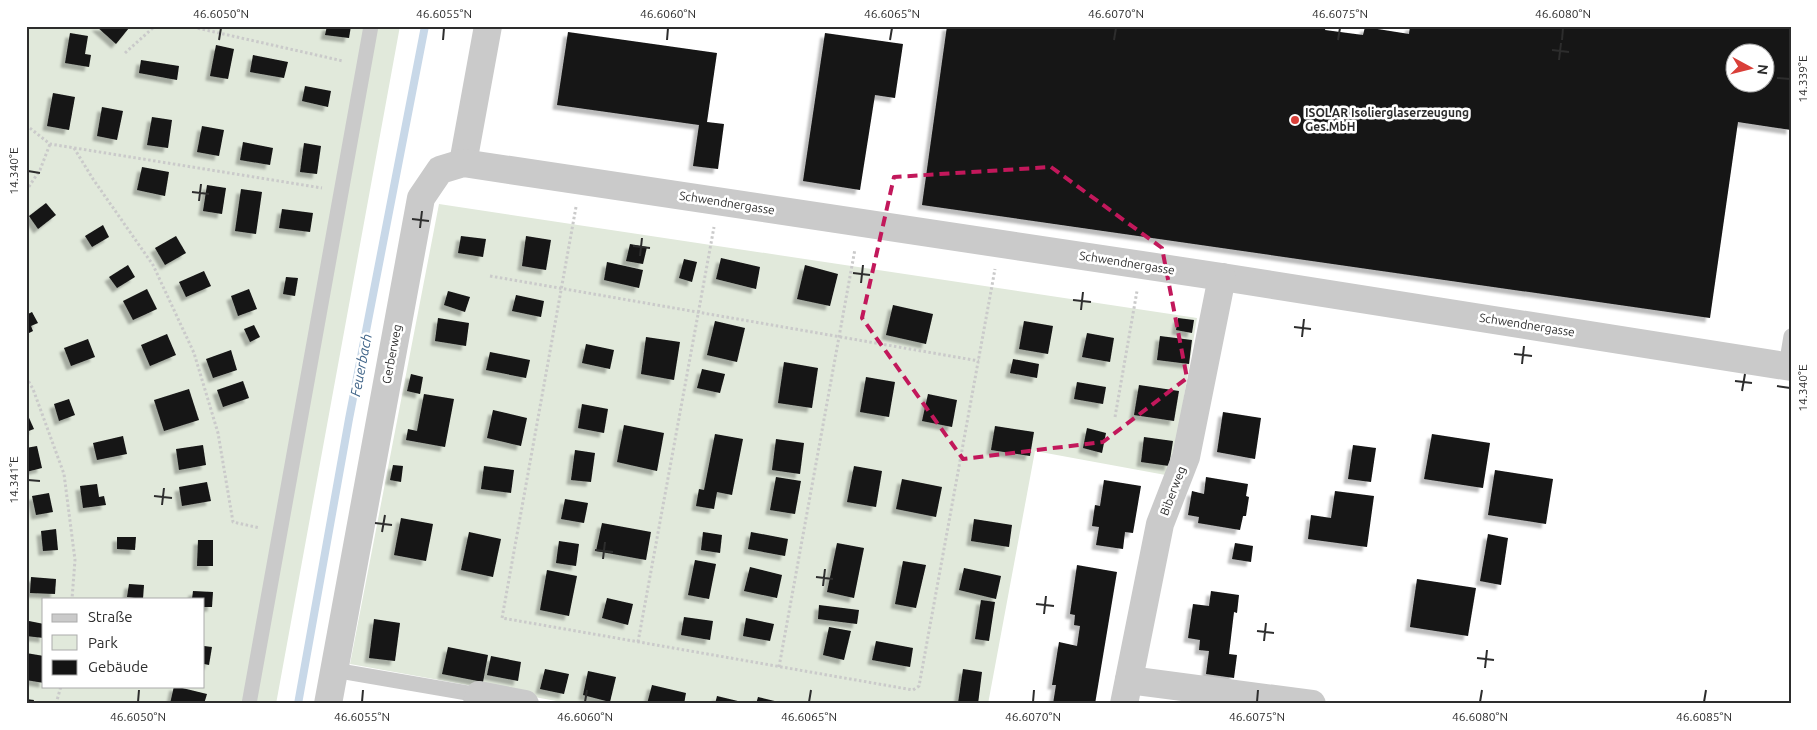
<svg xmlns="http://www.w3.org/2000/svg" width="1817" height="730" viewBox="0 0 1817 730" font-family="Ubuntu,sans-serif">
<defs>
<filter id="shadow"><feDropShadow dx="-4.5" dy="4.5" stdDeviation="1" flood-color="#0004"/></filter>
</defs>
<rect width="100%" height="100%" fill="#fff"/>
<g fill="#e1e9db" fill-rule="evenodd">
<path d="M26,26H400L276,704H26ZM44,599H204V686H44Z"/>
<polygon points="439,204 1197,318 1171,476 1035,451 988,704 573,704 350,664"/>
</g>
<g fill="none" stroke-linecap="round" stroke-linejoin="round">
<polyline stroke="#c8d8e8" stroke-width="8" points="298,704 349,419 425,26"/>
</g>
<g fill="#141414" fill-rule="evenodd" filter="url(#shadow)">
<polygon points="96,26 127,26 129,28 116,44"/>
<polygon points="327,26 351,26 349,38 325,35"/>
<path d="M947,26H1326L1325,30L1363,35L1365,27L1409,34L1410,26H1791V130L1738,122L1710,318L922,205ZM1734,52H1764V82H1734Z"/>
<polygon points="568,32 717,53 707,122 724,124 718,169 693,166 699,125 557,105"/>
<polygon points="70,33 88,36 85,54 91,55 89,67 65,63"/>
<polygon points="825,33 903,44 895,98 875,95 860,190 803,181"/>
<polygon points="216,45 234,49 228,79 210,76"/>
<polygon points="253,55 288,62 284,78 250,72"/>
<polygon points="141,60 179,66 177,80 139,73"/>
<polygon points="305,86 331,91 328,107 302,101"/>
<polygon points="53,93 75,97 69,130 47,126"/>
<polygon points="102,107 123,111 117,140 97,136"/>
<polygon points="152,117 172,120 168,148 147,145"/>
<polygon points="202,126 224,130 219,156 197,152"/>
<polygon points="243,142 273,148 270,165 240,160"/>
<polygon points="304,143 321,146 317,174 300,172"/>
<polygon points="142,167 169,172 165,196 137,190"/>
<polygon points="207,185 226,188 222,214 203,211"/>
<polygon points="241,189 262,192 256,234 235,231"/>
<polygon points="46,203 56,215 38,229 29,216"/>
<polygon points="282,209 313,213 310,232 279,228"/>
<polygon points="103,225 109,237 92,247 85,236"/>
<polygon points="176,236 186,253 165,265 155,248"/>
<polygon points="461,236 486,239 483,257 458,253"/>
<polygon points="526,236 551,240 546,270 522,266"/>
<polygon points="630,244 647,247 643,264 626,261"/>
<polygon points="721,258 760,267 756,289 716,279"/>
<polygon points="684,259 697,262 692,282 679,278"/>
<polygon points="607,262 643,270 639,288 604,280"/>
<polygon points="128,265 135,277 117,288 109,277"/>
<polygon points="805,265 838,274 830,306 797,299"/>
<polygon points="204,271 211,286 186,297 179,282"/>
<polygon points="286,277 298,278 295,296 283,294"/>
<polygon points="147,289 157,309 133,320 123,301"/>
<polygon points="249,289 257,309 238,316 231,296"/>
<polygon points="448,291 470,297 465,312 444,305"/>
<polygon points="516,295 544,301 541,317 512,311"/>
<polygon points="893,305 933,314 926,344 886,335"/>
<polygon points="32,312 38,323 31,326 33,331 27,334 26,315"/>
<polygon points="438,318 469,323 466,346 435,341"/>
<polygon points="1178,318 1194,320 1192,333 1176,330"/>
<polygon points="715,321 745,328 737,362 707,355"/>
<polygon points="1024,321 1053,326 1048,354 1019,349"/>
<polygon points="254,325 260,337 250,342 244,329"/>
<polygon points="1087,333 1114,338 1110,362 1082,357"/>
<polygon points="167,334 176,355 150,366 141,345"/>
<polygon points="1160,336 1192,340 1189,364 1157,360"/>
<polygon points="646,337 680,342 674,380 641,374"/>
<polygon points="88,339 95,357 71,366 64,348"/>
<polygon points="586,344 614,350 610,369 582,363"/>
<polygon points="231,350 237,370 213,378 206,359"/>
<polygon points="490,352 530,360 526,378 486,370"/>
<polygon points="1013,359 1039,364 1037,378 1010,373"/>
<polygon points="784,362 818,368 812,408 778,403"/>
<polygon points="702,369 725,374 720,393 697,388"/>
<polygon points="411,374 423,377 420,394 407,391"/>
<polygon points="866,377 895,382 889,417 860,412"/>
<polygon points="243,381 249,398 223,407 217,390"/>
<polygon points="1077,382 1106,387 1103,404 1074,399"/>
<polygon points="1139,385 1179,391 1174,421 1134,415"/>
<polygon points="189,389 199,420 164,431 154,400"/>
<polygon points="424,394 454,399 445,447 406,440 408,429 417,431"/>
<polygon points="928,394 957,400 952,427 922,421"/>
<polygon points="69,399 75,415 59,421 54,404"/>
<polygon points="582,404 608,409 604,433 578,428"/>
<polygon points="493,410 527,418 521,446 487,438"/>
<polygon points="26,411 34,429 26,432"/>
<polygon points="1223,412 1261,418 1255,459 1217,452"/>
<polygon points="624,425 664,433 657,471 617,462"/>
<polygon points="995,426 1034,432 1030,456 991,450"/>
<polygon points="1087,428 1106,433 1102,453 1083,448"/>
<polygon points="715,434 743,439 732,495 717,492 714,509 696,506 699,489 704,490"/>
<polygon points="1432,434 1490,443 1483,488 1424,479"/>
<polygon points="123,436 127,454 97,460 93,443"/>
<polygon points="1144,437 1173,441 1169,466 1141,462"/>
<polygon points="776,439 804,443 800,474 772,470"/>
<polygon points="203,445 206,465 179,470 176,449"/>
<polygon points="1353,445 1376,448 1371,482 1348,479"/>
<polygon points="37,446 42,468 26,472 26,448"/>
<polygon points="575,450 595,453 591,482 571,480"/>
<polygon points="393,465 403,466 401,482 390,480"/>
<polygon points="484,466 514,470 511,493 481,489"/>
<polygon points="854,466 882,471 876,507 847,502"/>
<polygon points="1495,470 1553,479 1546,524 1488,515"/>
<polygon points="776,477 801,481 795,514 770,510"/>
<polygon points="1206,477 1248,484 1246,496 1249,497 1246,516 1243,516 1240,530 1198,523 1199,517 1188,515 1192,491 1204,494"/>
<polygon points="902,479 942,487 936,517 896,509"/>
<polygon points="1104,480 1141,486 1133,533 1125,532 1123,549 1096,545 1099,527 1092,526 1095,505 1100,506"/>
<polygon points="207,482 211,501 182,506 179,487"/>
<polygon points="97,484 99,497 104,496 106,505 83,508 80,486"/>
<polygon points="1335,491 1374,496 1367,547 1308,539 1311,515 1331,518"/>
<polygon points="49,493 53,512 36,515 32,496"/>
<polygon points="565,499 588,503 584,523 561,519"/>
<polygon points="401,518 433,524 426,561 394,555"/>
<polygon points="974,519 1012,525 1009,547 971,541"/>
<polygon points="602,523 651,532 646,560 596,551"/>
<polygon points="56,529 58,550 43,551 41,531"/>
<polygon points="469,532 501,539 493,577 461,570"/>
<polygon points="703,532 722,535 720,553 701,550"/>
<polygon points="751,532 788,539 785,556 748,549"/>
<polygon points="1488,534 1508,538 1501,585 1480,581"/>
<polygon points="117,537 136,537 135,550 117,549"/>
<polygon points="198,540 213,540 213,566 197,566"/>
<polygon points="559,541 579,544 576,566 556,563"/>
<polygon points="837,543 864,548 854,598 827,592"/>
<polygon points="1235,543 1253,546 1251,562 1232,559"/>
<polygon points="695,560 716,564 709,599 688,595"/>
<polygon points="903,561 926,565 916,608 895,604"/>
<polygon points="1077,565 1117,572 1095,704 1053,704 1056,685 1052,685 1059,642 1077,646 1080,626 1074,625 1075,615 1070,614"/>
<polygon points="750,567 782,575 777,598 744,591"/>
<polygon points="964,568 1001,576 996,599 959,590"/>
<polygon points="547,570 577,576 569,616 540,610"/>
<polygon points="31,577 56,579 55,594 30,593"/>
<polygon points="1417,579 1476,588 1468,636 1410,627"/>
<polygon points="129,584 144,585 143,599 127,597"/>
<polygon points="193,591 213,592 212,607 204,607 204,599 192,599"/>
<polygon points="1211,591 1239,595 1237,613 1234,612 1229,654 1237,655 1234,678 1206,674 1209,651 1199,650 1200,640 1188,638 1193,604 1209,606"/>
<polygon points="607,598 633,604 628,625 602,618"/>
<polygon points="981,600 995,602 989,641 975,639"/>
<polygon points="819,605 859,610 857,624 818,619"/>
<polygon points="684,617 713,621 710,640 681,635"/>
<polygon points="746,618 774,624 770,641 743,636"/>
<polygon points="374,619 400,623 395,661 369,658"/>
<polygon points="29,621 44,624 44,638 26,636"/>
<polygon points="829,627 851,631 844,660 823,655"/>
<polygon points="876,641 913,648 910,667 872,660"/>
<polygon points="204,646 212,647 209,665 204,664"/>
<polygon points="448,647 488,655 483,682 442,674"/>
<polygon points="26,653 44,656 44,683 26,680"/>
<polygon points="491,656 521,662 518,681 487,675"/>
<polygon points="545,669 569,674 564,694 540,689"/>
<polygon points="963,669 982,672 978,704 958,703"/>
<polygon points="588,671 616,677 610,702 583,695"/>
<polygon points="652,685 686,693 684,704 647,704"/>
<polygon points="174,686 207,694 204,704 170,704"/>
<polygon points="717,696 746,703 746,704 715,704"/>
<polygon points="758,697 783,703 783,704 756,704"/>
<polygon points="26,699 34,700 33,704 26,704"/>
</g>
<g fill="none" stroke-linecap="round" stroke-linejoin="round">
<g stroke="#cacaca" stroke-width="3" stroke-dasharray="2.5 2.5" stroke-linecap="butt">
<polyline points="188,26 343,61"/>
<polyline points="125,53 155,26"/>
<polyline points="26,125 50,144 322,188"/>
<polyline points="74,148 93,179 153,265 194,353 218,433 233,522 260,528"/>
<polyline points="26,191 40,170 50,144"/>
<polyline points="576,207 502,618 913,690 919,686 995,269"/>
<polyline points="490,276 979,361"/>
<polyline points="26,377 33,389 64,474 75,560 72,599"/>
<polyline points="1115,417 1137,291"/>
<polyline points="638,642 714,227"/>
<polyline points="779,667 855,249"/>
<polyline points="56,704 61,686"/>
</g>
<g stroke="#cacaca" stroke-width="15">
<polyline points="1786,366 1791,336"/>
<polyline points="334,670 479,695"/>
<polyline points="249,704 371,26"/>
</g>
<g stroke="#cacaca" stroke-width="28">
<polyline points="463,163 488,26"/>
<polyline points="1129,680 1312,704"/>
<polyline points="328,704 421,198 440,170 463,163 1222,277 1791,367"/>
<polyline points="477,704 479,695 525,704"/>
<polyline points="1124,704 1160,524 1186,457 1222,277"/>
</g>
</g>
<path fill="none" stroke="#c2185b" stroke-width="4" stroke-dasharray="10 6" stroke-linejoin="round" d="M1051,167L1162,248L1187,378L1103,442L963,459L862,318L894,177Z"/>
<path fill="none" stroke="#2d2d2d" stroke-width="2" d="M219,40L221,28M443,40L444,28M667,40L668,28M890,40L892,28M1114,40L1116,28M1338,40L1340,28M1562,40L1563,28M1552,50L1569,52M1559,60L1561,43M1777,78L1790,79M28,171L40,173M192,192L209,194M199,201L201,184M412,219L429,221M420,228L422,211M633,246L650,248M640,256L642,238M853,273L870,275M861,283L863,265M1073,300L1091,302M1081,310L1083,292M1294,327L1311,329M1302,337L1304,319M1514,354L1532,356M1522,364L1524,346M1735,381L1752,383M1777,386L1790,388M1742,391L1745,374M28,480L40,481M154,496L172,498M162,505L164,488M375,523L392,525M382,532L385,515M595,550L613,552M603,559L605,542M816,577L833,579M823,586L825,569M1036,604L1054,606M1044,614L1046,596M1257,631L1274,633M1264,641L1266,623M1477,658L1494,660M1485,668L1487,650M138,702L139,690M362,702L363,690M585,702L587,690M809,702L811,690M1033,702L1034,690M1257,702L1258,690M1480,702L1482,690M1704,702L1706,690"/>
<circle fill="#d93f39" stroke="#fff" stroke-width="2" cx="1295" cy="120" r="5"/>
<g text-anchor="middle" stroke-width="5" stroke-linejoin="round" paint-order="stroke">
<g font-size="12" font-weight="bold" fill="#2d2d2d" stroke="#fff" text-anchor="start">
<text x="1305" y="117">ISOLAR Isolierglaserzeugung<tspan x="1305" dy="14">Ges.MbH</tspan></text>
</g>
<g font-size="12" fill="#2d2d2d" stroke="#fff">
<text transform="translate(727 203) rotate(9)" y="4">Schwendnergasse</text>
<text transform="translate(1127 263) rotate(9)" y="4">Schwendnergasse</text>
<text transform="translate(1527 325) rotate(9)" y="4">Schwendnergasse</text>
<text transform="translate(392 354) rotate(-79)" y="4">Gerberweg</text>
<text transform="translate(1173 491) rotate(-69)" y="4">Biberweg</text>
</g>
<g font-size="14" font-style="italic" fill="#406589" stroke="#fff">
<text transform="translate(361 365) rotate(-79)" y="5">Feuerbach</text>
</g>
</g>
<rect width="1817" height="730" fill="none" stroke="#ffffff" stroke-width="55"/>
<rect x="42" y="598" width="162" height="90" fill="#ffffff" stroke="#ababab"/>
<rect x="52" y="614" width="25" height="8" fill="#cacaca" stroke="#ababab"/>
<text x="88" y="622" font-size="15" fill="#2d2d2d">Straße</text>
<rect x="52" y="635" width="25" height="15" fill="#e1e9db" stroke="#ababab"/>
<text x="88" y="648" font-size="15" fill="#2d2d2d">Park</text>
<rect x="52" y="660" width="25" height="15" fill="#141414" stroke="#ababab"/>
<text x="88" y="672" font-size="15" fill="#2d2d2d">Gebäude</text>
<g transform="translate(1750 68) rotate(97)"><circle r="24" fill="#ffffff" stroke="#ababab"/>
<path d="M0-4L9 19L0 12L-9 19Z" fill="#d93f39"/>
<text y="-8" font-size="14" font-weight="bold" text-anchor="middle" fill="#2d2d2d">N</text>
</g>
<rect x="28" y="28" width="1762" height="674" fill="none" stroke="#2d2d2d" stroke-width="2"/>
<g font-size="12" text-anchor="middle" fill="#2d2d2d">
<text x="221" y="18">46.6050°N</text>
<text x="444" y="18">46.6055°N</text>
<text x="668" y="18">46.6060°N</text>
<text x="892" y="18">46.6065°N</text>
<text x="1116" y="18">46.6070°N</text>
<text x="1340" y="18">46.6075°N</text>
<text x="1563" y="18">46.6080°N</text>
<text transform="translate(1803 79) rotate(-90)" y="4">14.339°E</text>
<text transform="translate(14 171) rotate(-90)" y="4">14.340°E</text>
<text transform="translate(1803 388) rotate(-90)" y="4">14.340°E</text>
<text transform="translate(14 480) rotate(-90)" y="4">14.341°E</text>
<text x="138" y="721">46.6050°N</text>
<text x="362" y="721">46.6055°N</text>
<text x="585" y="721">46.6060°N</text>
<text x="809" y="721">46.6065°N</text>
<text x="1033" y="721">46.6070°N</text>
<text x="1257" y="721">46.6075°N</text>
<text x="1480" y="721">46.6080°N</text>
<text x="1704" y="721">46.6085°N</text>
</g>
</svg>
